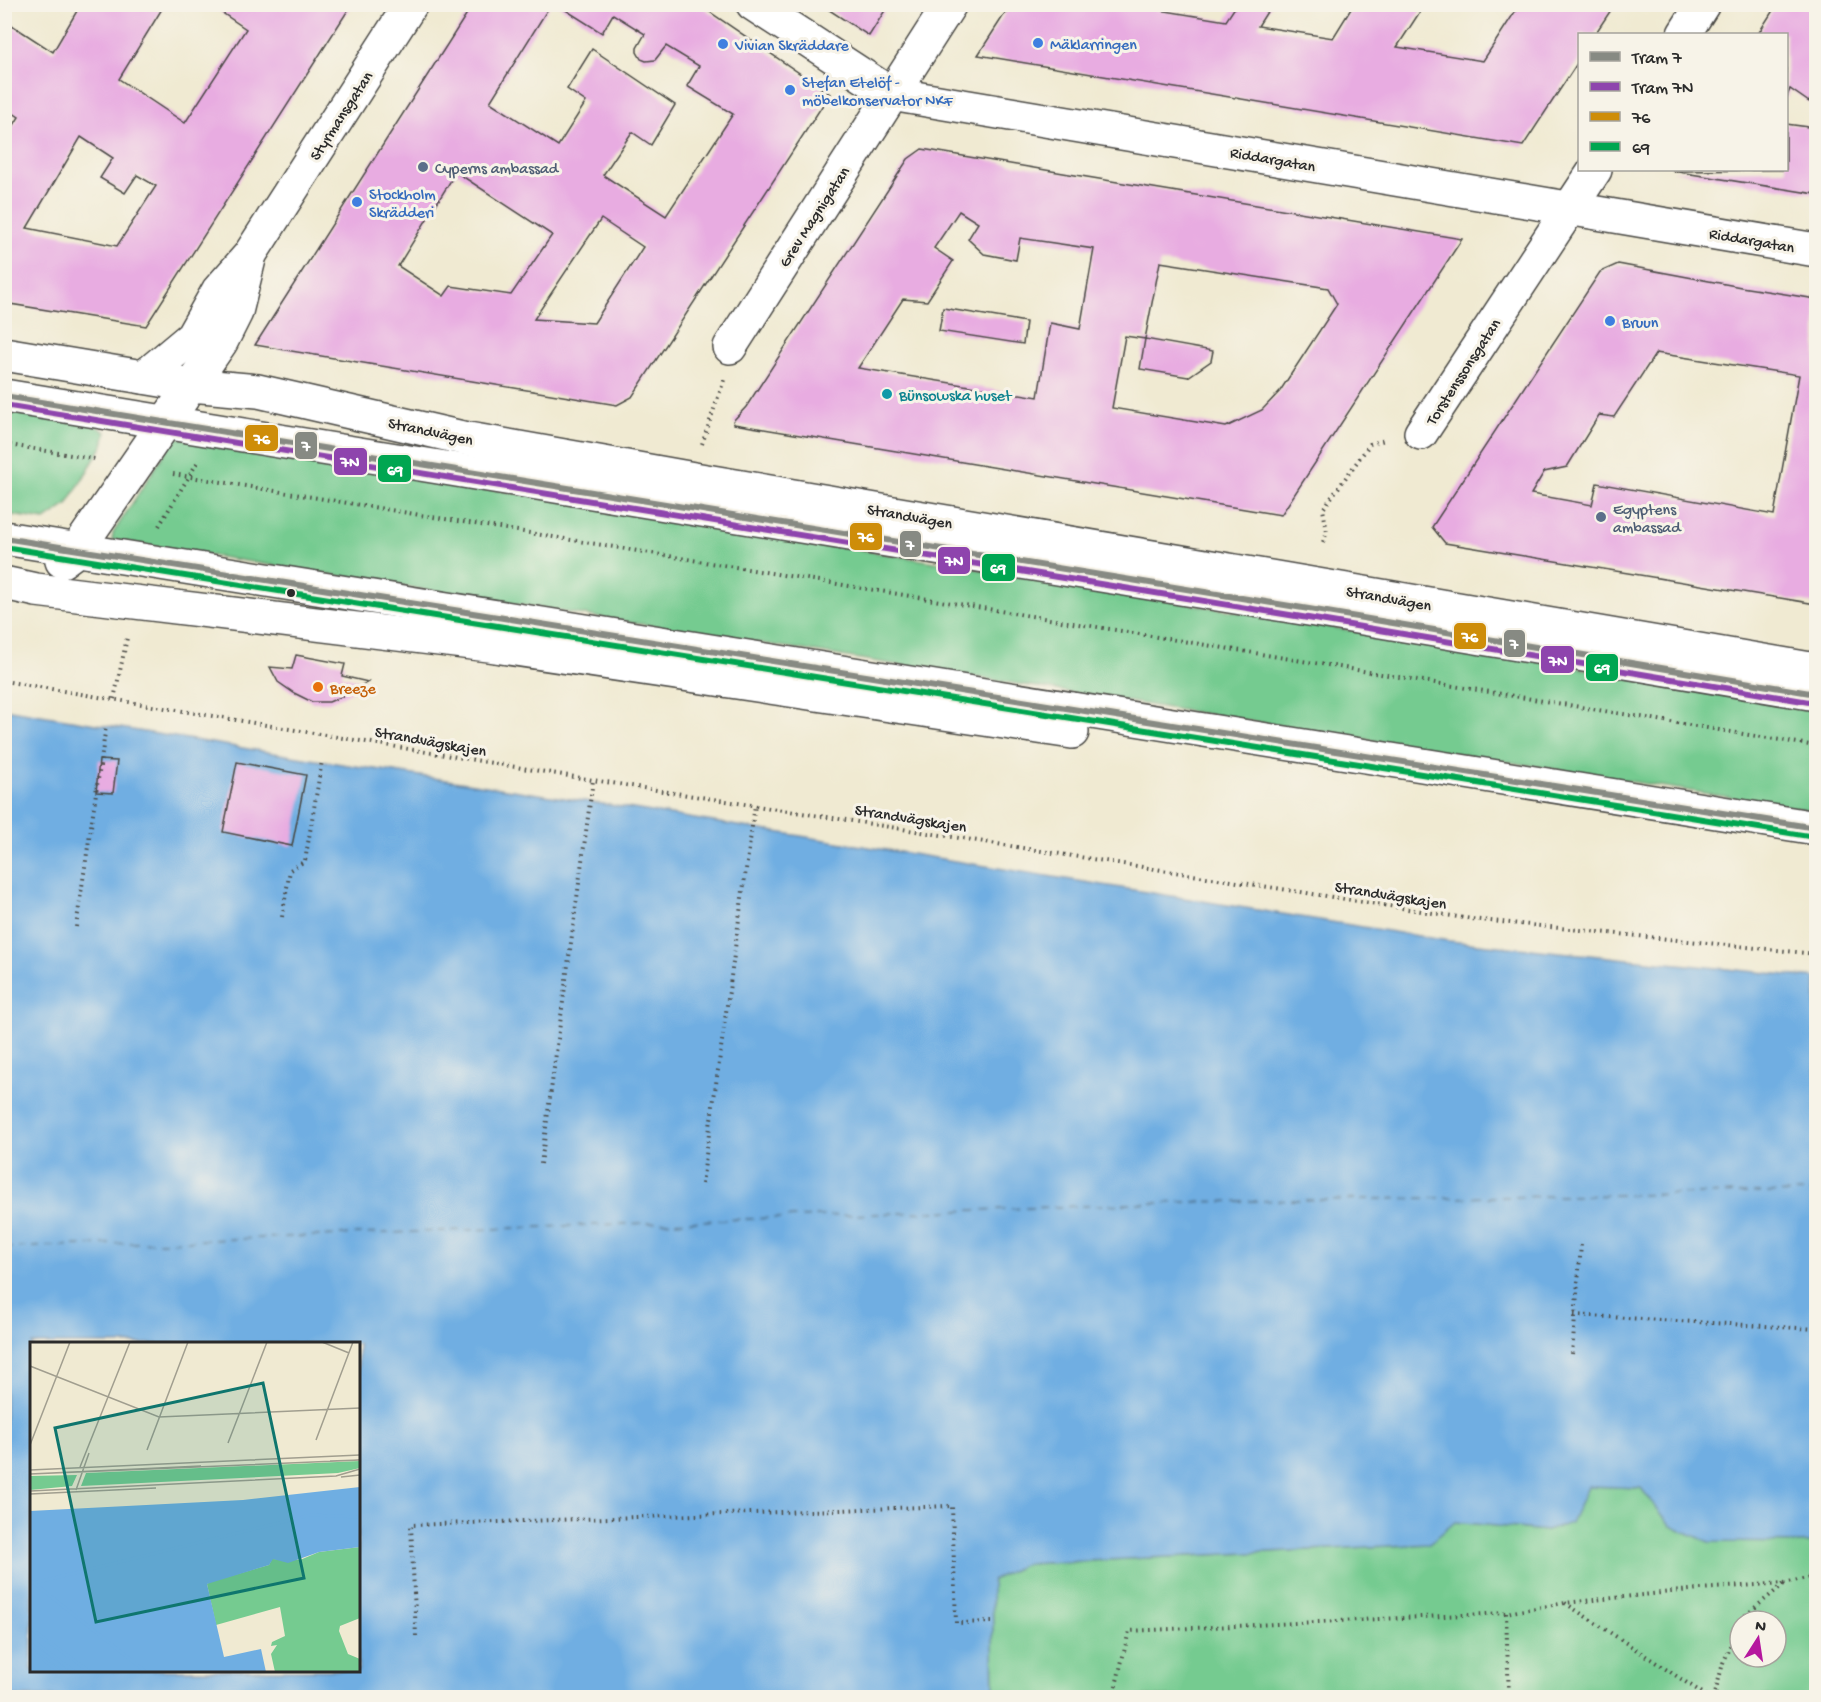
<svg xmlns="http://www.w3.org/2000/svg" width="1821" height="1702" viewBox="0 0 1821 1702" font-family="'Gochi Hand',sans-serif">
<rect width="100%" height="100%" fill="#f7f3e8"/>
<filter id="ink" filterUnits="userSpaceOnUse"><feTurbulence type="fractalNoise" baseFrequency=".0167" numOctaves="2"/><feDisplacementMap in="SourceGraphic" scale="12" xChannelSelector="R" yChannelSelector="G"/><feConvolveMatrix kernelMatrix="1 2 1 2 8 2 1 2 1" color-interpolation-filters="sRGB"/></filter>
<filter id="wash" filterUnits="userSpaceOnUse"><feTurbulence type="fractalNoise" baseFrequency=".008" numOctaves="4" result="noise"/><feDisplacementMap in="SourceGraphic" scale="24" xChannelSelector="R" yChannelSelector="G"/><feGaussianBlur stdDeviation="1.35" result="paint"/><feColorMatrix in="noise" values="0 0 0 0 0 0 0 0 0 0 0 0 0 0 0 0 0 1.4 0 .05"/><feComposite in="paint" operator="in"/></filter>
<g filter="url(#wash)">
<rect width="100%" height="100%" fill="#f0ead2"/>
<g fill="#75cb90" stroke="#507b5e" stroke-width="1.5" fill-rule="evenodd">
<polygon points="5,409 93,424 106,432 103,445 67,505 45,520 5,514"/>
<polygon points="175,437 1816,707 1816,811 112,540 113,533"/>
<path d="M1588,1486L1641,1488L1671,1526L1709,1542L1816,1543V1697H994L992,1580L1025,1564L1429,1544L1454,1522L1547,1531L1571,1522ZM1740,1621H1776V1657H1740Z"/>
</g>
<path fill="#6faee2" stroke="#4d6c86" stroke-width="1.5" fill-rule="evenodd" d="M4,709L322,761L590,802L1449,941L1816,978V1543L1709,1542L1671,1526L1641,1488L1588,1486L1571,1523L1547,1531L1455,1522L1429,1544L1025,1564L992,1580L994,1697H5ZM32,1344H358V1670H32Z"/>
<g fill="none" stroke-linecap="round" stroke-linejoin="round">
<polyline stroke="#43596b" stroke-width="1.5" stroke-dasharray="8 6" stroke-linecap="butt" points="4,1248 1183,1202 1816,1192"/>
</g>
<g id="blocks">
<g fill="#e8ace1" fill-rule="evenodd">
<path d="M81,4H165L119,79L185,123L246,29L209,4H352L146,326L4,303V141L19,117L4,107V20L53,52ZM81,137L113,158L100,178L125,193L137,175L156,186L117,246L27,228Z"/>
<path d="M473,4H551L490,102L558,146L586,102L567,89L592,49L675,105L651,145L632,132L603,175L666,216L733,114L687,86L699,66L666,46L655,60L646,61L641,59L637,52V48L645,34L613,14L602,33L556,4H698L830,94L632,397L617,405L255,345ZM456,172L552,235L511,295L451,286L444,296L398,266ZM601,219L643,247L594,323L534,319Z"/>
<polygon points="820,4 889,4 869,36"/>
<polygon points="1011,4 1123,4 1226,21 1237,4 1272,4 1258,26 1333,38 1354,4 1425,4 1397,47 1483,61 1520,4 1615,4 1595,34 1580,34 1580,59 1523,146 978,55"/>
<polygon points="1777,4 1816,4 1816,91 1809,102 1790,89 1786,99 1786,34 1758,34"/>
<polygon points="1786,124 1816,128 1816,194 1672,171 1786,170"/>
<path d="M922,149L1075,175L1462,239L1281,515L734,424L733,421L746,407L908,159ZM959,211L978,223L968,239L984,254L1016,260L1020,238L1094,249L1080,329L1050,323L1038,397L858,368L903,299L927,301L953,261L934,248ZM1160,262L1328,288L1337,304L1280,391L1262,410L1226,427L1112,408L1125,336L1145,339L1140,369L1188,377L1211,361L1213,351L1145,339Z"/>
<path d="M1618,264L1741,287L1816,299V604L1445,543L1432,527L1600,272ZM1656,353L1799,375L1774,515L1597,483L1592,505L1531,494L1544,472L1567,467L1599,415L1614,417Z"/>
<polygon points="943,308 1026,322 1023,344 939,331"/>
<polygon points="296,655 345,664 342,676 368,682 343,696 329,702 312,702 294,693 278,682 270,667 292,669"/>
<polygon points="99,760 117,761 113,793 96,792"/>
<polygon points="237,762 306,775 292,846 223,832"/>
</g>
</g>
</g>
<g filter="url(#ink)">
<use href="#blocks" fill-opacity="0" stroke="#494844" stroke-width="1.5"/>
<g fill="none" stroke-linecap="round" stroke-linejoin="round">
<g stroke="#494844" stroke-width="36">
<g id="minor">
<polyline points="753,4 891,94 1816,250"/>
<polyline points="1684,34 1703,4"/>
<polyline points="730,347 950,4"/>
<polyline points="4,354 191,385 258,391 463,438 694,479 1816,670"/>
<polyline points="144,377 192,337 218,291 249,256 411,4"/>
<polyline points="4,396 1309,609 1816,694"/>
<polyline points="1421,433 1595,170"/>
<polyline points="4,538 1816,828"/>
<polyline points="62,561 77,550 221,342 236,312 249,259"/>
<polyline points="4,583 36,590 488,645 1072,732"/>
</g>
</g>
<g stroke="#494844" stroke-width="4" stroke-dasharray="1.5 4.5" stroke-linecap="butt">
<polyline points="4,444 95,459"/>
<polyline points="702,444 724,380"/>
<polyline points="173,474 1816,746"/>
<polyline points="159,526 197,463"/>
<polyline points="1323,542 1327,532 1323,509 1370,444 1385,440"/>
<polyline points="4,681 593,780 1471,919 1816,954"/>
<polyline points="114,699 127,638"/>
<polyline points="282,917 290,870 305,861 322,761"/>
<polyline points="76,927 106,726"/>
<polyline points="541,1164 593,780"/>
<polyline points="702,1184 755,805"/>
<polyline points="1574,1315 1816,1329"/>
<polyline points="1572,1354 1581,1245"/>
<polyline points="1565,1603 1710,1698"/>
<polyline points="1506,1613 1509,1698"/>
<polyline points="1743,1621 1746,1615 1784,1584"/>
<polyline points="416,1636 411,1525 952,1506 956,1623 993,1622"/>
<polyline points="1113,1698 1129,1631 1506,1613 1565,1603 1700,1589 1784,1583 1816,1576"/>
<polyline points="1714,1698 1723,1663 1740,1627"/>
</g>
<use href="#minor" stroke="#fff" stroke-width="33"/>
<g stroke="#f7f3e8" stroke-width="10">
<g id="bus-1">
<polyline points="4,396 1309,609 1816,694"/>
<polyline points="4,538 1816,828"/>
</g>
</g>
<g stroke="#f7f3e8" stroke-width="10">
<g id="bus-2">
<polyline points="4,405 1308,618 1815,703"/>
<polyline points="4,547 1815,837"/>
</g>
</g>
<use href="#bus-1" stroke="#ce8d09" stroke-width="6"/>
<use href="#bus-2" stroke="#00a651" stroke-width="6"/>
<g stroke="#f7f3e8" stroke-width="10">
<g id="tram-1">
<polyline points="4,396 1309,609 1816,694"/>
<polyline points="4,538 1816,828"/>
</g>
</g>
<g stroke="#f7f3e8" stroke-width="10">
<polyline id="tram-2" points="4,405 1308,618 1815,703"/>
</g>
<use href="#tram-1" stroke="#878a83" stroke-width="6"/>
<use href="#tram-2" stroke="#8e44ad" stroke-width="6"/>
</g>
</g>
<g fill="#3f7fe0" stroke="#f7f3e8" stroke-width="2">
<circle cx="1038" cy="43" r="6"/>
<circle cx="723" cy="44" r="6"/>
<circle cx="790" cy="90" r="6"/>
<circle cx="357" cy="202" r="6"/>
<circle cx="1610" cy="321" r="6"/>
</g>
<g fill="#5c6f8a" stroke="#f7f3e8" stroke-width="2">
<circle cx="423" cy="167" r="6"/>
<circle cx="1601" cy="517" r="6"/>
</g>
<circle fill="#0f9aa8" stroke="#f7f3e8" stroke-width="2" cx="887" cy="394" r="6"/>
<circle fill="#2b2b2b" stroke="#f7f3e8" stroke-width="2" cx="291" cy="593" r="5"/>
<circle fill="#e8710a" stroke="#f7f3e8" stroke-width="2" cx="318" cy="687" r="6"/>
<g text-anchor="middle" stroke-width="6" stroke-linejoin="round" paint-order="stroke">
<g font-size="16" fill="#366cbe" stroke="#f7f3e8" text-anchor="start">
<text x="1050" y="49">Mäklarringen</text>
<text x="735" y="50">Vivian Skräddare</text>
<text x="802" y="87">Stefan Etelöf -<tspan x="802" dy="18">möbelkonservator NKF</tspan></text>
<text x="369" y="199">Stockholm<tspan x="369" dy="18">Skrädderi</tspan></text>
<text x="1622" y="327">Bruun</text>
</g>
<g font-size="16" fill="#2b2b2b" stroke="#f7f3e8">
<text transform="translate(340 115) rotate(-57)" y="6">Styrmansgatan</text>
<text transform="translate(1273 158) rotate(10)" y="6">Riddargatan</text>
<text transform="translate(813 216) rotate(-57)" y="6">Grev Magnigatan</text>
<text transform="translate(1752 239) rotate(10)" y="6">Riddargatan</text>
<text transform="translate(1462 371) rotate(-57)" y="6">Torstenssonsgatan</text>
<text transform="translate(431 430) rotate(12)" y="6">Strandvägen</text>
<text transform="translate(910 515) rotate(10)" y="6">Strandvägen</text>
<text transform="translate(1389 597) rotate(10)" y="6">Strandvägen</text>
<text transform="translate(431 740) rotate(10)" y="6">Strandvägskajen</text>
<text transform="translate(911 817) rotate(9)" y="6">Strandvägskajen</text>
<text transform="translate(1391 894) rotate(9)" y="6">Strandvägskajen</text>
</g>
<g font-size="16" fill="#4e5e75" stroke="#f7f3e8" text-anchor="start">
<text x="435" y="173">Cyperns ambassad</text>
<text x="1613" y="514">Egyptens<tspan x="1613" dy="18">ambassad</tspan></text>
</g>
<g font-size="16" fill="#0d838f" stroke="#f7f3e8" text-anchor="start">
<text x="899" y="400">Bünsowska huset</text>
</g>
<g font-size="16" fill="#c56008" stroke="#f7f3e8" text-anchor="start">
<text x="330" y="693">Breeze</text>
</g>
</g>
<g transform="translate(30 1342)">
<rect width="330" height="330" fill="#f0ead2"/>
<path d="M330,119V126L308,131L51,144L56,131ZM47,133L42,144L0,148V134ZM330,205V276L310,284L309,289L318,312L330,317V330H245L241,312L247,303L241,304L242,300L255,294L250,265L186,283L177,242L180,240L239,223L242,217L270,218L289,210Z" fill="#75cb90"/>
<path d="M330,145V205L289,210L258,221L243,217L239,223L177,242L194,315L231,307L236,330H0V169L213,158Z" fill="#6faee2"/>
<path fill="none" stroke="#6faee2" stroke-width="3" d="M0,238L116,330M0,242L281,173L330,175M0,286L60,330M0,297L45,330M0,302L38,330M0,308L30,330"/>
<path fill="none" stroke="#a19e8f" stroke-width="1.5" d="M292,0L319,11M0,24L129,75L330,66M286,98L323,0M198,101L237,0M0,103L40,0M117,108L158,0M300,119L330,118M50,125L100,0M0,128L330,113M0,132L171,124M0,132L330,118M311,135L330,133M46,148L59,111M0,149L306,134L330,127M0,149L306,134L330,127M0,152L126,146"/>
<path fill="#0f766e" fill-opacity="0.15" stroke="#0f766e" stroke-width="3" d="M233,41L274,236L66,280L25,86Z"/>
<rect width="330" height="330" fill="none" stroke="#2b2b2b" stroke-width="3"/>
</g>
<g stroke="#f7f3e8" stroke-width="2">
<rect x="244" y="424" width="35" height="28" rx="6" fill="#ce8d09"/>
<rect x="294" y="431" width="24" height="29" rx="6" fill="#878a83"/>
<rect x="333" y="447" width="35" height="29" rx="6" fill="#8e44ad"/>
<rect x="377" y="454" width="35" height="29" rx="6" fill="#00a651"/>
<rect x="849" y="522" width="34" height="29" rx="6" fill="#ce8d09"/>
<rect x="899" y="530" width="23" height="28" rx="6" fill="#878a83"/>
<rect x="937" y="546" width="34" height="29" rx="6" fill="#8e44ad"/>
<rect x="981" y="553" width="35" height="29" rx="6" fill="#00a651"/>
<rect x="1453" y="622" width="34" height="28" rx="6" fill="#ce8d09"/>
<rect x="1503" y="629" width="23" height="29" rx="6" fill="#878a83"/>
<rect x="1540" y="645" width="35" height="29" rx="6" fill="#8e44ad"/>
<rect x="1585" y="653" width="34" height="29" rx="6" fill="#00a651"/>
</g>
<g font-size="16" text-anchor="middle" font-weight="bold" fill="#fff">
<text x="262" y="444">76</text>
<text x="306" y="451">7</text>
<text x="350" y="467">7N</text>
<text x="395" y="475">69</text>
<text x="866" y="542">76</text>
<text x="910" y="550">7</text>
<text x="954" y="566">7N</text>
<text x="998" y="573">69</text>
<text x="1470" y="642">76</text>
<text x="1514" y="649">7</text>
<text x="1558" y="666">7N</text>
<text x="1602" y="673">69</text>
</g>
<rect width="1821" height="1702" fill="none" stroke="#f7f3e8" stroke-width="24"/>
<rect x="1578" y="33" width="210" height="138" fill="#f7f3e8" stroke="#a5a39c" stroke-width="1.5"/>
<rect x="1590" y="52" width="30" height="9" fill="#878a83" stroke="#a5a39c" stroke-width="1.5"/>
<text x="1632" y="63" font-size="18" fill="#2b2b2b">Tram 7</text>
<rect x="1590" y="82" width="30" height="9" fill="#8e44ad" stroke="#a5a39c" stroke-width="1.5"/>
<text x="1632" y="93" font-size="18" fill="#2b2b2b">Tram 7N</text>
<rect x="1590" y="112" width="30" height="9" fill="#ce8d09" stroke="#a5a39c" stroke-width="1.5"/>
<text x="1632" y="123" font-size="18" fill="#2b2b2b">76</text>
<rect x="1590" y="142" width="30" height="9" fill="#00a651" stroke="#a5a39c" stroke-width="1.5"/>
<text x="1632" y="153" font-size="18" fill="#2b2b2b">69</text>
<g transform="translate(1758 1639) rotate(12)"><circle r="28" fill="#f7f3e8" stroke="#a5a39c" stroke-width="1.5"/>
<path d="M0-4.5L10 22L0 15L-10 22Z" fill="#b5179e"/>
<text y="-9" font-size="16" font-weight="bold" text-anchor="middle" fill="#2b2b2b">N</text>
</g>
</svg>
